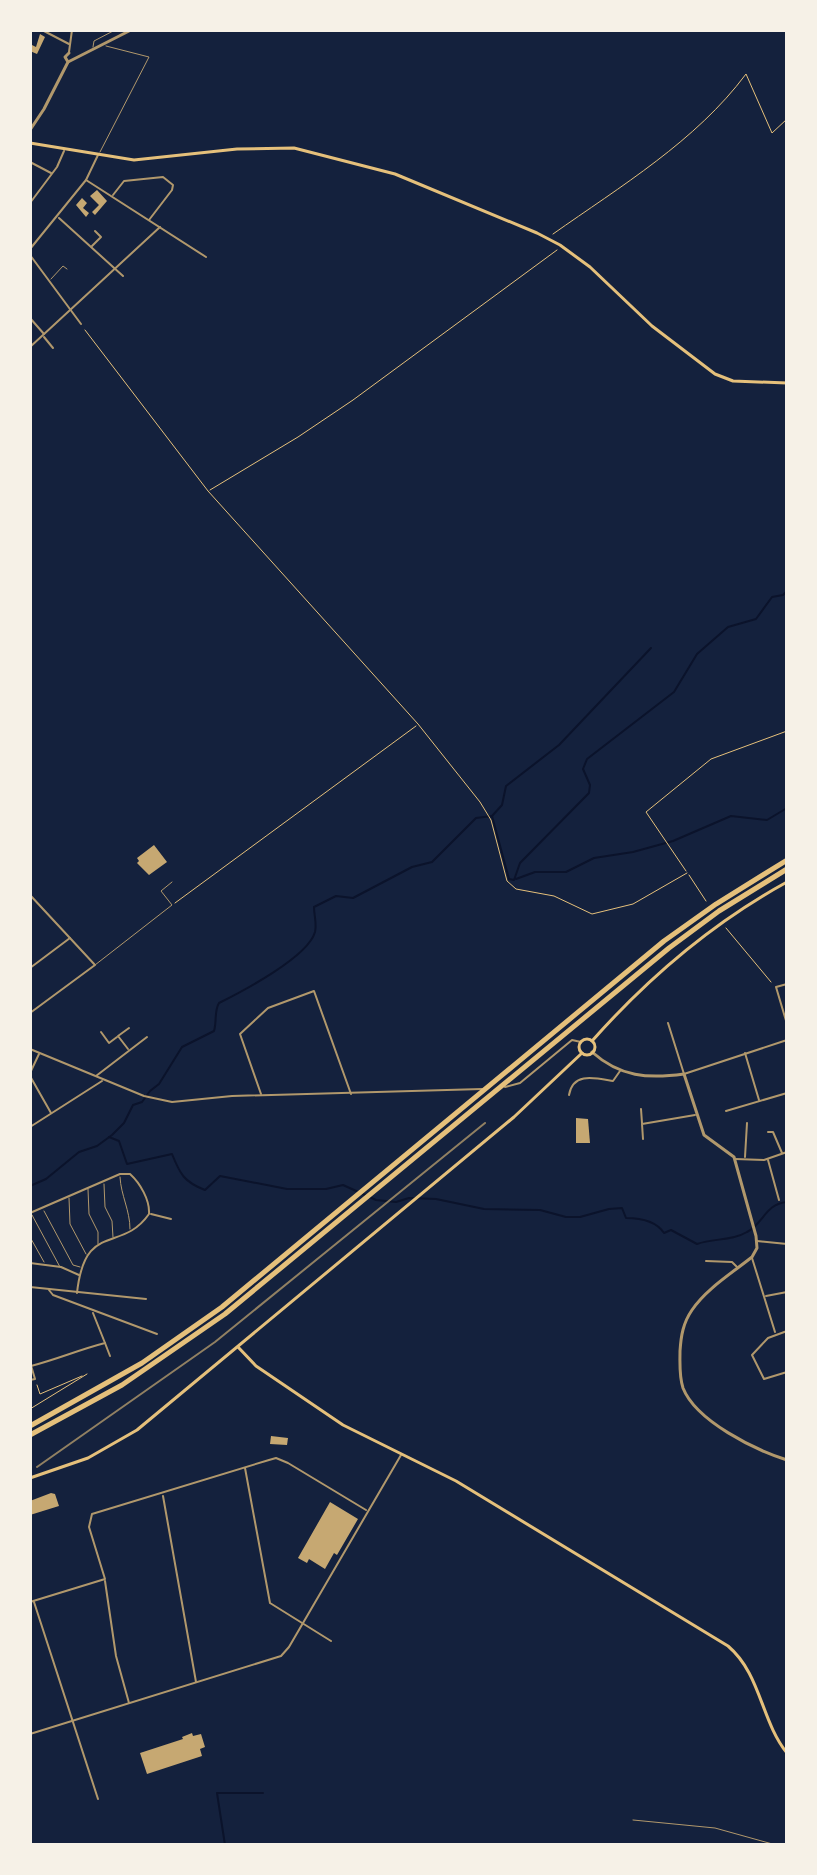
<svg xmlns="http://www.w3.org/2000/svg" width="817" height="1875" viewBox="0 0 817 1875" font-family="'Titillium Web',sans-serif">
<rect width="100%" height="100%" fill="#14213d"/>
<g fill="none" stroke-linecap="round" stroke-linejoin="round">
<g stroke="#0b132b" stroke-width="2">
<polyline points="492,816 502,805 506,786 559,745 651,648"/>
<polyline points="516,879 535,872 566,872 594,858 633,852 673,841 731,816 767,820 787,808"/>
<path d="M109,1137L119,1141L127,1164L172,1154C180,1174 184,1182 205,1190L220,1176L287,1189H326L343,1185L376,1200L396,1202L409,1198L436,1199L484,1209L540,1210L566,1217H580L609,1209L622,1208L626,1218C641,1218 656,1221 664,1233L671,1230L697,1244C714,1238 732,1241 747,1232C764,1223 765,1204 787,1202"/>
<path d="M30,1186L46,1179L79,1152L97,1146L112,1135L124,1123L133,1105L142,1102L150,1091L159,1084L182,1047L214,1031C217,1021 214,1011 219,1003C243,991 308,957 315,932C317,924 314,915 314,907L336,896L353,898L412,867L432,862L476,818L492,816L509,879L514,880L520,863L589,793L590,785L583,769L587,759L674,692L697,654L728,627L756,619L772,597L783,595L787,591"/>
<polyline points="225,1845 217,1793 263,1793"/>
</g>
</g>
<g fill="#c6a872">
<polygon points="40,34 45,37 37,54 30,51 30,44 36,47"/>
<polygon points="97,190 107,201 95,215 92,212 99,205 90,196"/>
<polygon points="82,198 87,203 83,208 89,213 86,217 76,205"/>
<polygon points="154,845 167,862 149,875 137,863 139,861 137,858"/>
<polygon points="576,1118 588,1119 590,1143 576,1143"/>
<polygon points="271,1436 288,1438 287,1445 270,1444"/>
<polygon points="51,1493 55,1494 59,1506 30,1515 30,1501"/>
<polygon points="330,1502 358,1519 337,1555 334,1553 325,1569 309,1559 307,1563 298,1558"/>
<polygon points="192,1733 193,1736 201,1734 205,1747 200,1749 202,1756 147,1774 140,1753 183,1739 182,1737"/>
</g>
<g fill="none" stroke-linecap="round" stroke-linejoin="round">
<g stroke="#e5c07b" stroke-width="1">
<path d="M553,234C621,186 696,141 746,74L772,133L787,119"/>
<polyline points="85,330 208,491 418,724 480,802 491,820 507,881 516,889 554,896 592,914 633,904 687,873"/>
<polyline points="210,490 298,437 353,400 557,250"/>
<polyline points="686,871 646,812 711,759 787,731"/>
<polyline points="689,875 706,901"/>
<polyline points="175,903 416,726"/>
<polyline points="726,928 771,982"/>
<polyline points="37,1385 40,1394 82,1376"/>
<polyline points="30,1409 87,1374"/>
</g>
<g stroke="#b1986c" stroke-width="1">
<polyline points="93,47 94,41 115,30"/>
<polyline points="100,152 149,57 106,46"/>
<polyline points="51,279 63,266 67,269"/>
<polyline points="95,965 172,905 161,891 172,882"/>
<path d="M120,1177C121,1196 130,1210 130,1229"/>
<polyline points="104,1184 105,1207 112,1221 113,1237"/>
<polyline points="88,1189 89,1214 98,1232 98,1244"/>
<polyline points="69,1198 70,1224 86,1254"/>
<polyline points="44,1211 73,1265 80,1267"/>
<polyline points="32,1215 60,1267"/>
<polyline points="30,1237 44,1262"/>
<polyline points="633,1820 715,1828 776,1845"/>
</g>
<g stroke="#b1986c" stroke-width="2">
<polyline points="42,30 69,44"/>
<polyline points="69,52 72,30"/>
<polyline points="30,162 51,173"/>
<polyline points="86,180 206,257"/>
<polyline points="113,195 124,181 163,177 173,185 172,190 149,220"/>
<polyline points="30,203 57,167 64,151"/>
<polyline points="59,218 123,276"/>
<polyline points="92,246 101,237 95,231"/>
<polyline points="30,249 86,180 98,155"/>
<polyline points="30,255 81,324"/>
<polyline points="30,318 44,334"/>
<polyline points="44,337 53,348"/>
<polyline points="30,347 160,227"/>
<polyline points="30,895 95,965 30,1013"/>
<polyline points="30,968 70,938"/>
<polyline points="787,984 776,987 787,1024"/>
<polyline points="668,1023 684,1074 787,1040"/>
<polyline points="101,1032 109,1043 117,1037"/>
<polyline points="30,1049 144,1096 172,1102 232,1096 482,1089"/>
<polyline points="128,1049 118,1036 129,1028"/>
<polyline points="745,1053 759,1100"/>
<polyline points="30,1073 39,1054"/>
<polyline points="30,1076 51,1113"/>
<polyline points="96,1076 147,1037"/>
<polyline points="505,1087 520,1083 572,1040 581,1042"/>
<polyline points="261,1094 240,1034 268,1008 314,991 351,1094"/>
<path d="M569,1095C573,1072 595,1078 613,1081L620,1071"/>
<polyline points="641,1109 642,1123"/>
<polyline points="726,1111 787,1093"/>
<polyline points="30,1127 102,1081"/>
<polyline points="768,1132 773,1132 782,1153"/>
<polyline points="643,1139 642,1124 695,1115"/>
<polyline points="745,1157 747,1123"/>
<polyline points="735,1159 764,1160 787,1152"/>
<polyline points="768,1160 779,1200"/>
<path d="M30,1213L120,1174H130C140,1183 150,1200 149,1214C121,1254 85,1220 77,1293"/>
<polyline points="151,1214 171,1219"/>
<polyline points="757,1241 787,1244"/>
<polyline points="752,1258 775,1332"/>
<polyline points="706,1261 732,1262 737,1267"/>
<polyline points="30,1263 61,1267 79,1275"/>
<polyline points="30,1287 146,1299"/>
<polyline points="49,1290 53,1295 157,1334"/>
<polyline points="766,1296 787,1292"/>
<polyline points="787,1331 768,1338 752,1355 764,1379 787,1372"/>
<polyline points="105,1343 110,1356"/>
<polyline points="30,1362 35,1379 30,1380"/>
<path d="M31,1366C58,1359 78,1350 105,1343L93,1313"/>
<polyline points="245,1468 270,1603 331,1641"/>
<polyline points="163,1496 196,1682"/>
<polyline points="105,1581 116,1656 129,1703"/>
<polyline points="30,1602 105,1579 89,1527 92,1514 269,1460 276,1458 288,1463 366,1510"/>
<polyline points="34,1602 98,1799"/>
<polyline points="30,1734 281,1656 289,1647 401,1455"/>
</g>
<g stroke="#b1986c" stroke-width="3">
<polyline points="68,62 131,30"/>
<polyline points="30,130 44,109 68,62 65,57 69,53"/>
<path d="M592,1052C620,1077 648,1079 684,1074L704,1135L734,1157L756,1236L757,1248L752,1257C732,1273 706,1289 692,1310C683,1323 681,1336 680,1351C680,1363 679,1376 683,1388C696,1421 755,1450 787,1460"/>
</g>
<g stroke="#e5c07b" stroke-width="3">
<polyline points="30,143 134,160 237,149 294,148 395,174 537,233 560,245 590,267 652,326 715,374 733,381 787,383"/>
<circle cx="587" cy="1047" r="8"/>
<path d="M592,1041C647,979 714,922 787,882"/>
<path d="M238,1347L256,1366L343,1425L456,1481L728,1646C761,1674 761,1721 787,1753"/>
<polyline points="30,1478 88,1458 137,1430 514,1117 582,1053"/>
</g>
<g stroke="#e5c07b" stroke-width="5">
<polyline points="30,1426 142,1363 222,1307 664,941 716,904 787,860"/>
<polyline points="30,1435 122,1385 225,1314 669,948 719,911 787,869"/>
</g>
<polyline stroke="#918062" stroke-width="2" points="37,1467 215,1342 485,1123"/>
</g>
<rect width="817" height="1875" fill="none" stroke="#f6f1e7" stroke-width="64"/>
</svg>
